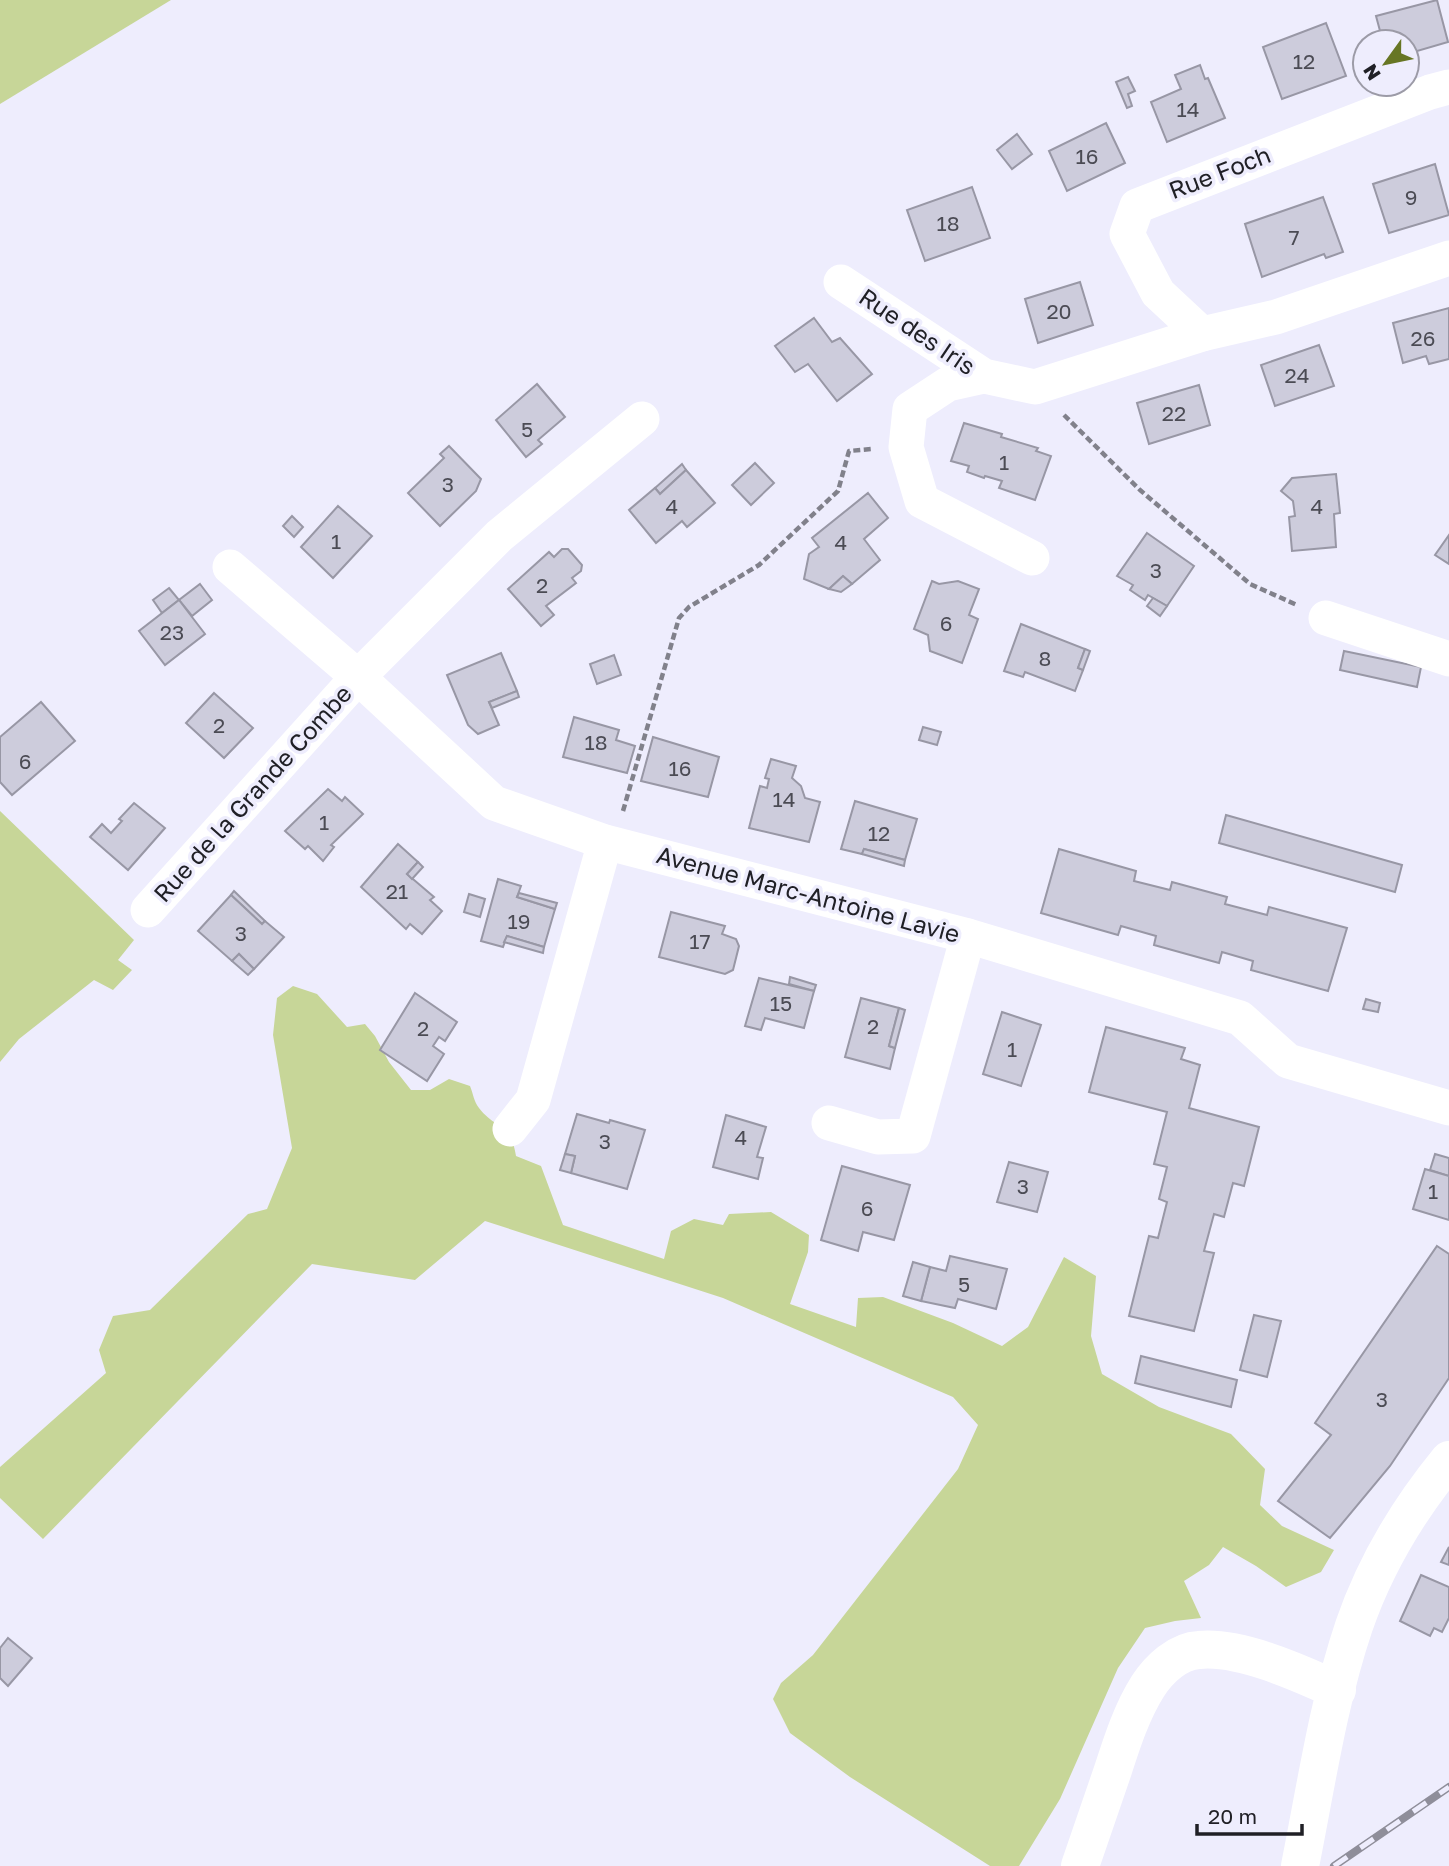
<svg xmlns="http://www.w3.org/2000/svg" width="1449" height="1866" viewBox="0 0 1449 1866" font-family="'Golos Text',sans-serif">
<rect width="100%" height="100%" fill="#eeedfd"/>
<g fill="#c7d698">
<polygon points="0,0 171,0 0,104"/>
<polygon points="0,811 134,940 118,960 132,970 113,990 94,980 19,1039 0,1062"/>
<path d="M293,986L317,994L347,1027L365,1024L375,1036L389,1062L411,1090H430L449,1079L470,1086C473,1093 474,1102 479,1108C495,1129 511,1123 516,1156L541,1166L563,1225L664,1259L671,1231L694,1219L723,1225L729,1214L771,1212L809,1235L808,1252L790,1304L856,1327L858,1298L883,1297L953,1323L1002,1346L1028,1327L1064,1257L1096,1276L1091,1336L1102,1374L1159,1407L1231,1434L1265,1469L1260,1505L1282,1526L1334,1550L1321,1572L1286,1587L1256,1566L1223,1547L1209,1565L1184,1581L1201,1618L1175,1621L1145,1628L1118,1668L1060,1799L1019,1866H990L850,1777L790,1733L773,1699L781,1683L813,1655L958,1469L978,1425L953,1397L723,1298L485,1221L415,1280L312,1264L43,1539L0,1498V1467L106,1373L99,1350L113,1316L150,1310L248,1214L267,1209L292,1148L273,1035L277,998Z"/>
</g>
<g fill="#cdccdc" stroke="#9897a5" stroke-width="2">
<polygon points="1437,0 1448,42 1407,54 1407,42 1383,42 1376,16"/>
<polygon points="1326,23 1346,76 1282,99 1263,47"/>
<polygon points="1200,65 1205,79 1208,78 1225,118 1167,142 1151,102 1181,89 1175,75"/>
<polygon points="1128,77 1135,91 1128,94 1132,106 1127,108 1116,82"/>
<polygon points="1106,123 1125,163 1067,191 1049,151"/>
<polygon points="1017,134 1032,154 1012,169 997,150"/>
<polygon points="1435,164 1449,215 1389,233 1373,184"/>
<polygon points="972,187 990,238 925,261 907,210"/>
<polygon points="1323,197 1343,252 1326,258 1324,254 1262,277 1245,224"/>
<polygon points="1080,282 1093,325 1038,343 1025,299"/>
<polygon points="1449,308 1449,359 1429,364 1426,356 1403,363 1393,323"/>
<polygon points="814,318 832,342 840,338 872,374 837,401 808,364 795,372 775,346"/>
<polygon points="1319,345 1334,386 1275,406 1261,365"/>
<polygon points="537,384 565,417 538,440 542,444 526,457 496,420"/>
<polygon points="1199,385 1210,425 1149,444 1137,403"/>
<polygon points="964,423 1002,434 1001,437 1038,448 1036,451 1051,456 1035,500 999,488 1002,481 985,476 984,478 967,472 969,466 951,461"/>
<polygon points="449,446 481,479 476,491 440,526 408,493 444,458 440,454"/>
<polygon points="755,463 774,483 751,505 732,485"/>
<polygon points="682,464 686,470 660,494 655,488"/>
<polygon points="686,470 715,503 687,527 682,521 656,543 629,510 655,488 660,494"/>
<polygon points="1336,474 1340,513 1334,514 1336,547 1292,551 1289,517 1295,516 1293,501 1281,491 1292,478"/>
<polygon points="868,493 888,518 864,539 880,560 852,584 843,576 829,589 804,579 809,554 819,547 812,538"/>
<polygon points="338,506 372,536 333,578 301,547"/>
<polygon points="292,516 303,527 294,537 283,526"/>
<polygon points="1147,533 1194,566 1167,606 1148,595 1145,600 1130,590 1133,585 1117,576"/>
<polygon points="1449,535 1449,564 1435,555"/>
<polygon points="562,549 568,549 582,565 581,571 572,578 576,583 546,606 554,615 541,626 508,589 549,552 554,557"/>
<polygon points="843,576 852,584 841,592 829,589"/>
<polygon points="932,581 939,584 958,581 979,589 969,615 978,619 962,663 930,651 928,635 914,629"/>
<polygon points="200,584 212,600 192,616 179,600"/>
<polygon points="169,588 179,600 162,613 153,600"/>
<polygon points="1153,598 1167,606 1160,616 1147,606"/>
<polygon points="179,600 205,634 165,665 139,631"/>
<polygon points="1021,624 1085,649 1078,668 1083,670 1075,691 1025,672 1023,677 1004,671"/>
<polygon points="1085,649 1090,651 1083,670 1078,668"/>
<polygon points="1344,651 1421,667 1417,687 1340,670"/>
<polygon points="501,653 517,691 489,702 499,725 478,734 468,725 447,675"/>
<polygon points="614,655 621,675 597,684 590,664"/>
<polygon points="517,691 519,697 492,708 489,702"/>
<polygon points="214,693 253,728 224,758 186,723"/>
<polygon points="41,702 75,741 12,795 0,782 0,737"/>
<polygon points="574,717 619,730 616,740 635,746 627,773 563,757"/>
<polygon points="923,727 941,732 937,745 919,740"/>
<polygon points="653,737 719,757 708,797 641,781"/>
<polygon points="771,759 796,766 792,778 801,786 805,798 820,802 809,842 749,828 760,786 767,788 769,779 765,778"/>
<polygon points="328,789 342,801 345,797 363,814 331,845 334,847 323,861 308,846 305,849 285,831"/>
<polygon points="855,801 917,819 905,860 864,849 862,854 841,849"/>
<polygon points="134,803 165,828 128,870 90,837 102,824 111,833 122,821 119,819"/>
<polygon points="1226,815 1402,865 1395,892 1219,843"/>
<polygon points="398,844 418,862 407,874 434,897 430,900 442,911 422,934 410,924 406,929 361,887"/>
<polygon points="864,849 905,860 904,866 862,854"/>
<polygon points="1059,849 1136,871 1134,881 1170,890 1172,882 1227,897 1225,904 1267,915 1269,907 1347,928 1328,991 1251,970 1253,961 1222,952 1219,963 1154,945 1156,936 1121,926 1118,935 1041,913"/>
<polygon points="418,862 423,867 412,879 407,874"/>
<polygon points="498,879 521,886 517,897 555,909 544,947 507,936 503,947 481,941"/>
<polygon points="234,891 265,921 262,924 231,895"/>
<polygon points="519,893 557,903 555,909 517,897"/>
<polygon points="469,894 485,899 480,917 464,912"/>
<polygon points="231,895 262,924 265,921 284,937 254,969 239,954 232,961 198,931"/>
<polygon points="671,912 725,926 722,934 736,939 739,946 733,970 725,974 659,957"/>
<polygon points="507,936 544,947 543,953 504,942"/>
<polygon points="239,954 254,969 248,975 232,961"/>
<polygon points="790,977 816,985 814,991 789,984"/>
<polygon points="759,978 814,991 804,1028 765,1018 761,1030 745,1026"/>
<polygon points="415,993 457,1022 445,1041 439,1037 433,1046 444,1054 427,1081 380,1050"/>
<polygon points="861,998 899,1008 889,1046 895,1048 890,1069 845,1057"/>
<polygon points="1366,999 1380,1003 1378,1012 1363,1009"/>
<polygon points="899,1008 905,1010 895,1048 889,1046"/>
<polygon points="1002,1012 1041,1025 1021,1086 983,1074"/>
<polygon points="1106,1027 1185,1048 1181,1059 1200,1065 1189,1108 1259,1127 1244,1186 1233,1183 1224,1217 1214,1214 1204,1251 1214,1253 1194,1331 1129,1316 1149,1236 1158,1238 1167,1202 1159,1199 1167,1167 1154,1164 1167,1112 1089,1092"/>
<polygon points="577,1114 609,1123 610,1120 645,1130 627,1189 571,1173 575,1156 565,1154"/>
<polygon points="726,1115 766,1127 757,1157 763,1158 758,1179 713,1167"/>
<polygon points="565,1154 575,1156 571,1173 560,1170"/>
<polygon points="1435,1154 1449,1158 1449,1176 1430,1170"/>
<polygon points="1009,1162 1048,1172 1037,1212 997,1202"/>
<polygon points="842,1166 910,1185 894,1240 863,1232 858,1251 821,1240"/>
<polygon points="1425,1169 1449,1176 1449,1220 1413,1209"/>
<polygon points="1437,1246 1449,1254 1449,1378 1390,1466 1330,1538 1278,1501 1331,1435 1315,1423"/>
<polygon points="950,1256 1007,1269 996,1309 958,1299 955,1308 921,1301 930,1267 946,1271"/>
<polygon points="913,1262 930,1267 921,1301 903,1296"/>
<polygon points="1254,1315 1281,1321 1267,1377 1240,1370"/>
<polygon points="1141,1356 1237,1380 1231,1407 1135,1383"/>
<polygon points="1449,1547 1449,1565 1441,1562"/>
<polygon points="1421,1575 1449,1587 1449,1618 1442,1632 1434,1628 1430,1636 1400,1621"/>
<polygon points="8,1638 32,1658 8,1686 0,1678 0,1648"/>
</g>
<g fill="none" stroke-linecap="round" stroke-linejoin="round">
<g stroke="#81818b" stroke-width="4.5" stroke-dasharray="7 3.5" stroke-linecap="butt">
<polyline points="1064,415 1140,490 1250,584 1297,605"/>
<polyline points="623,811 679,618 689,607 759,565 838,491 849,451 872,449"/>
</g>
<g stroke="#fff" stroke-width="35">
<polyline points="841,282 984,376 1035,387 1202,334 1158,293 1127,234 1137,206 1430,92 1449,87"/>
<polyline points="1202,334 1276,317 1449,258"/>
<polyline points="984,376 948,384 910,409 906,447 922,501 1032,558"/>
<polyline points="230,567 358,677 494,803 605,842 968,936 1240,1018 1288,1061 1449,1108"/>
<polyline points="1326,618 1449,659"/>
<polyline points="148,910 358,677 499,536 642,419"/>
<polyline points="829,1123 878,1137 913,1136 968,936"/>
<polyline points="510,1129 533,1100 605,842"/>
</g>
<g stroke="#fff" stroke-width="38">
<path d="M1080,1866C1091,1834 1102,1802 1113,1770C1122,1742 1132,1711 1148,1686C1159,1669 1178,1651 1199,1650C1240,1646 1300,1673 1337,1690"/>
<path d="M1300,1866C1316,1786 1328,1703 1354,1626C1375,1565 1408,1510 1449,1460"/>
</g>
<g stroke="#8f8e9a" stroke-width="8">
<polyline id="rail" points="1334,1866 1449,1787"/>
</g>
<use href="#rail" stroke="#eeedfd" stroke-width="5" stroke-dasharray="16" stroke-linecap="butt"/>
</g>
<g text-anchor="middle" stroke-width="7" stroke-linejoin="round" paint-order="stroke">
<g font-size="21" fill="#4b4b54">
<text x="1304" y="69">12</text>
<text x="1188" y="117">14</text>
<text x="1087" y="164">16</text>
<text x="1411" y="205">9</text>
<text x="948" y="231">18</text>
<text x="1294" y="245">7</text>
<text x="1059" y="319">20</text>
<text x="1423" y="346">26</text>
<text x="1297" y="383">24</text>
<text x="1174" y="421">22</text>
<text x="527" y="437">5</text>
<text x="1004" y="470">1</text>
<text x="448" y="492">3</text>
<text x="672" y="514">4</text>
<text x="1317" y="514">4</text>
<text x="336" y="549">1</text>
<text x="841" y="550">4</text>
<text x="1156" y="578">3</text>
<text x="542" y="593">2</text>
<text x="946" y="631">6</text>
<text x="172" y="640">23</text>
<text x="1045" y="666">8</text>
<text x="219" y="733">2</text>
<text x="596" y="750">18</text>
<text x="25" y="769">6</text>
<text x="680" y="776">16</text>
<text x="784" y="807">14</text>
<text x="324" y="830">1</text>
<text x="879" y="841">12</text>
<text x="397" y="899">21</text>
<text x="519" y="929">19</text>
<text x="241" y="941">3</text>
<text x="700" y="949">17</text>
<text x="781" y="1011">15</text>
<text x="873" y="1034">2</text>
<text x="423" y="1036">2</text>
<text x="1012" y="1057">1</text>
<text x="741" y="1145">4</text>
<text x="605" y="1149">3</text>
<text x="1023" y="1194">3</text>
<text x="1433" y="1199">1</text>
<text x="867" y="1216">6</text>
<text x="964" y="1292">5</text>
<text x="1382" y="1407">3</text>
</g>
<g font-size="24" fill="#202026" stroke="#eeedfd">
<text transform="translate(1220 173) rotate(-21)" y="8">Rue Foch</text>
<text transform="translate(917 332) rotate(34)" y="8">Rue des Iris</text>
<text transform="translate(253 794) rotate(-48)" y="8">Rue de la Grande Combe</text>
<text transform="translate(808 895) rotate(15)" y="8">Avenue Marc-Antoine Lavie</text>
</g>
</g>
<g transform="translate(1386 63) rotate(237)"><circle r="33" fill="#eeedfd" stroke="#9c9ba7" stroke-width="2"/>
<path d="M0-5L12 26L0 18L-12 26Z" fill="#677624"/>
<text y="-10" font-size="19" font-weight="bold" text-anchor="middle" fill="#202026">N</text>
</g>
<path d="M1197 1824v10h105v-10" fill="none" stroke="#202026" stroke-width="3.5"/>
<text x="1208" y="1824" font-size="21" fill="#202026" stroke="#eeedfd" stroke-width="5" paint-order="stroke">20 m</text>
</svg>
